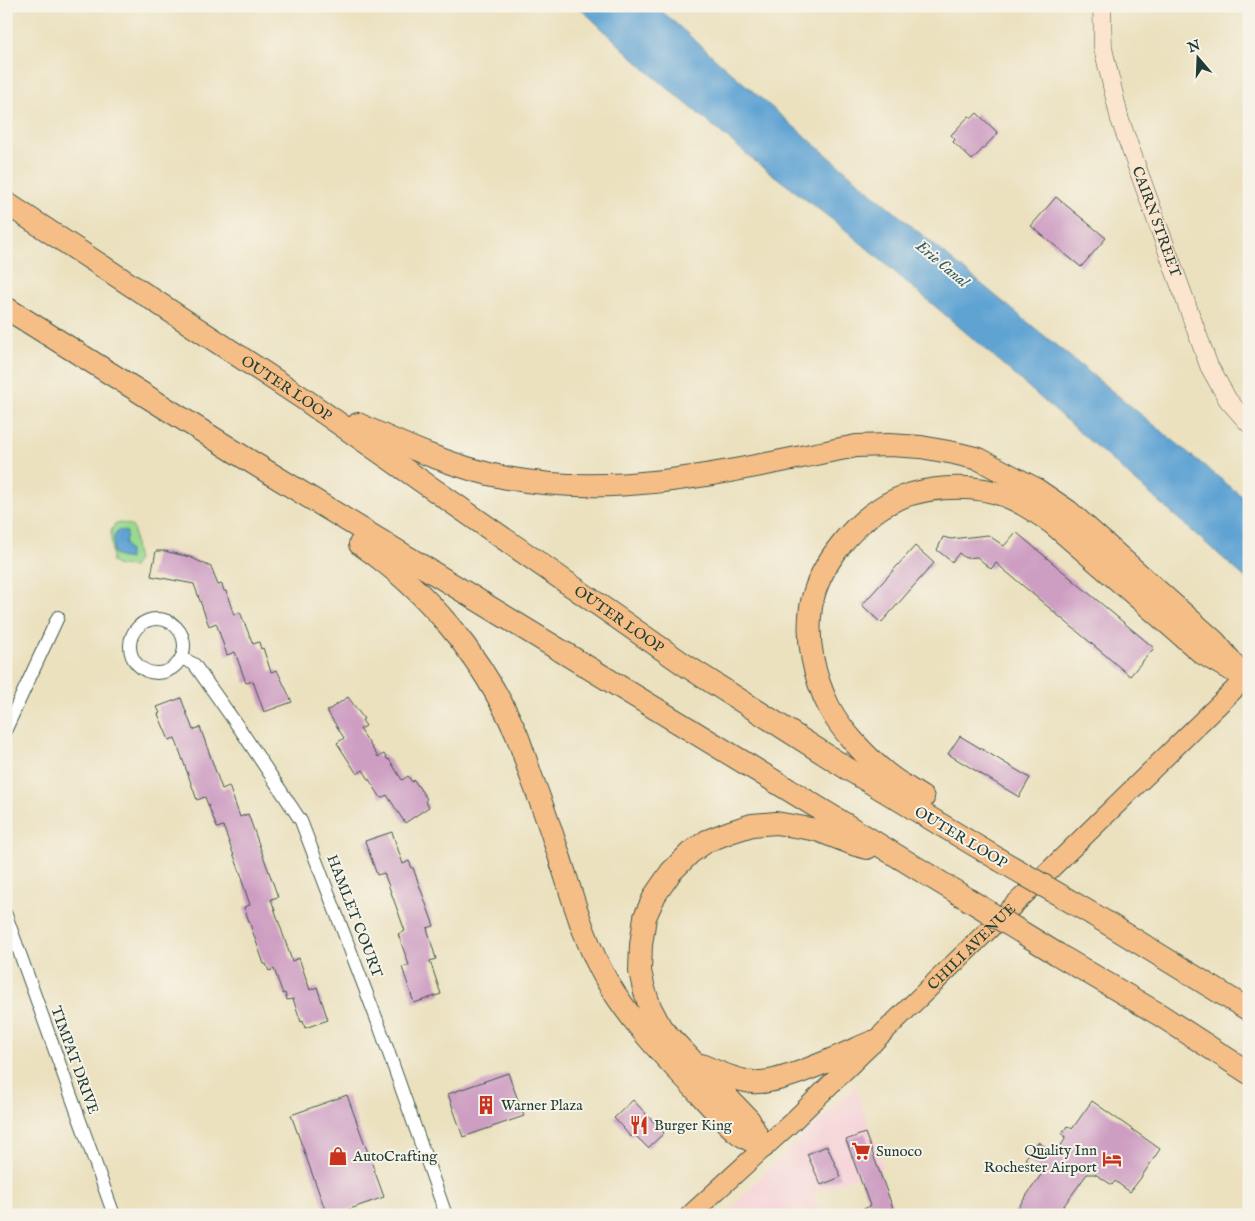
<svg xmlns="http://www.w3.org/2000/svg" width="1255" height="1221" viewBox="0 0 1255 1221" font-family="'IM FELL English',serif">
<rect width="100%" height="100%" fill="#f7f3e8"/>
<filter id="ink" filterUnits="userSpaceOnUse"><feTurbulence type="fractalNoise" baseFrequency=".02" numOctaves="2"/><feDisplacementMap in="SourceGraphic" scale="10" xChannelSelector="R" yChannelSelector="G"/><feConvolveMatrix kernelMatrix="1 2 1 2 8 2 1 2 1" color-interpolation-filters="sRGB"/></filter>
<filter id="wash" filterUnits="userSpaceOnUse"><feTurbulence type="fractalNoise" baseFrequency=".0096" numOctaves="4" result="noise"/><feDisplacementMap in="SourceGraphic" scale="20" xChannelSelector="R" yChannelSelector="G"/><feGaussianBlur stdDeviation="1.12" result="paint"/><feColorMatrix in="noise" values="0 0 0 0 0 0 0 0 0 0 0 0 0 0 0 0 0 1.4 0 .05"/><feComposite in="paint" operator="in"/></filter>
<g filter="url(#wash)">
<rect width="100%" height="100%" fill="#ebe1bf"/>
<polygon fill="#f6cfd6" points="855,1087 884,1167 812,1193 823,1215 726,1215 754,1184"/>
<path fill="#9ad98f" stroke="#5c8b62" d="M119,523C137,524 133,529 135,542C135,548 137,554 138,559L133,567C126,566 117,568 112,562L111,531L115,524Z"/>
<g fill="#5ea3d3" stroke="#3e7084">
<path d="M578,6H656C848,178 1049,340 1249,502V581L977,342L842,227L755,161L646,70Z"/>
<polygon points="118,530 127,532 125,544 129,551 129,559 119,557 113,553 114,537"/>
</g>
<g id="blocks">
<g fill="#cd9dc2">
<polygon points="977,113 998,133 972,160 953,142 955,139 951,135 969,116 972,118"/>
<polygon points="1056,197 1106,238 1081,267 1031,226"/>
<polygon points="1016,532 1154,648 1130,676 996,563 991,569 977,557 965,558 959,553 952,562 937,550 943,537 951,539 988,535 1004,546"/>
<polygon points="915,546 934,563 881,623 862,605"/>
<polygon points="156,551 164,551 190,557 211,567 218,585 222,584 224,591 226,591 234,615 240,612 253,644 259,642 261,649 263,648 271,672 277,670 292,702 264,712 253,681 246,683 235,652 227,655 216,623 209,626 194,584 151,576"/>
<polygon points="348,697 364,719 362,720 366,726 360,729 378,757 384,754 388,760 389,759 402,780 408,776 412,782 414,780 427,799 425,801 429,807 405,823 387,795 381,798 363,770 357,774 337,743 344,738 327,711"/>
<polygon points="181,698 193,730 200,727 222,789 229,786 240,817 248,814 278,897 271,899 292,961 299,958 310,990 317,987 328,1020 305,1028 303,1021 301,1022 293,999 287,1000 285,993 283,994 274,969 269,971 266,964 264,964 244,907 250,905 242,881 243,880 223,826 217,828 205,797 197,800 175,738 169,740 158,714 160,713 157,707"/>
<polygon points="960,736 1030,778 1019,797 948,754"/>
<polygon points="392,832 403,864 409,861 412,868 413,868 434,926 427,928 436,959 430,961 441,994 414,1003 402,967 409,965 398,934 405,931 384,873 377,875 365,841"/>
<polygon points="508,1073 524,1116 463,1137 448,1094"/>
<polygon points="347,1095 384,1197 333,1215 327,1215 291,1115"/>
<polygon points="633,1100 664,1133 648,1148 634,1134 631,1137 614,1118"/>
<polygon points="1092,1101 1160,1149 1140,1179 1130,1192 1115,1181 1112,1185 1095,1174 1087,1174 1057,1215 1013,1215 1043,1172 1025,1159 1038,1142 1055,1154 1066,1138 1062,1133 1068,1126 1072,1129"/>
<polygon points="865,1133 893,1208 883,1212 884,1215 851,1215 870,1206 846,1140"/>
<polygon points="827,1146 841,1177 821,1185 807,1154"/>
</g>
</g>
</g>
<g filter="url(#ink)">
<use href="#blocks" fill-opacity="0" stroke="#3e5649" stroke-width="1"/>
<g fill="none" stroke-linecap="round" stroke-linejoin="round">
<g stroke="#3e5649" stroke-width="14">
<g id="street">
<circle cx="157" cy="646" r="27"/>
<polyline points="181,658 194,664 242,732 301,821 380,1028 446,1215"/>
<polyline points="6,729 58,617"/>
<polyline points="6,915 114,1215"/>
</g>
</g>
<g stroke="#3e5649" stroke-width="19">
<g id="secondary">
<path id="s1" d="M1102,6L1103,48L1120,120L1209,366L1228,400L1249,424"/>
</g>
</g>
<g stroke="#3e5649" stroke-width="21">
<g id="primary">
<path id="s2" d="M690,1215L792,1122L1249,675"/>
</g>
</g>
<g stroke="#3e5649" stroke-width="24">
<g id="highway">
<path id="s3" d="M6,203L301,397L685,665L848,769L998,859"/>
<polyline points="6,308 245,458 961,895"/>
<path d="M358,424C405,446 455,468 507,478C624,500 741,468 856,446L889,445L921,447L954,453L979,459L1034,488L1068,511L1215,642L1245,678"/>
<path d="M360,544C428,591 482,657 516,733C522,747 526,762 531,776C539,797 547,818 554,840C570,887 582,938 607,981C629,1018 658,1050 687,1080C702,1096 721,1119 737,1132C744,1138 755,1142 763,1147"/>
<path d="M923,798C911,790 897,782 886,773C866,757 840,729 829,707C814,677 806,641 811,607C817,569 849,528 882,507C915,486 970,482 1006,496C1023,503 1038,513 1052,523L1202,653L1231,670"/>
<polyline points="1094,915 1249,1010"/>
<polyline points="1057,954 1160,1015 1249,1073"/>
<path d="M701,1065C718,1072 734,1080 752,1082C781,1085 843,1054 872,1042"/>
<polyline points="763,1147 749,1120 661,1028 650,1007 644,989 640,971 641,945 645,917 655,895 671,872 690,853 707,841 730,832 752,825 776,823 817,830 856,845 867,848"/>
</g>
</g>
<use href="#street" stroke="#fff" stroke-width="12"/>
<use href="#secondary" stroke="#fbe5cf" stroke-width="18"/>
<use href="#primary" stroke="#f6be87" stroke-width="19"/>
<use href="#highway" stroke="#f6be87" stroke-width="22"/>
<g stroke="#3e5649" stroke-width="24" stroke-linecap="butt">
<g id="highway-bridge">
<polyline points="998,859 1094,915"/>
<polyline points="961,895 1057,954"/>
</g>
</g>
<use href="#highway-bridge" stroke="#f6be87" stroke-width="22"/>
</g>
</g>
<defs>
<g id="building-bare" transform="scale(1.5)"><path d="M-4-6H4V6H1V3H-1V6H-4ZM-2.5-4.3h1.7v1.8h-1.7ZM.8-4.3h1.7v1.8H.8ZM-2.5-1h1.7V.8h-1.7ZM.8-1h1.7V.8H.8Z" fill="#c8321e" stroke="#f7f3e8" stroke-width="2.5" paint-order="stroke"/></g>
<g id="restaurant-bare" transform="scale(1.5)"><path d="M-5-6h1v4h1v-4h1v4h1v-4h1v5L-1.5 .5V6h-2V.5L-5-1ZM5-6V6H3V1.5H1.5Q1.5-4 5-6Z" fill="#c8321e" stroke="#f7f3e8" stroke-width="2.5" paint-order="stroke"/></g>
<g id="supermarket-bare" transform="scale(1.5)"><path d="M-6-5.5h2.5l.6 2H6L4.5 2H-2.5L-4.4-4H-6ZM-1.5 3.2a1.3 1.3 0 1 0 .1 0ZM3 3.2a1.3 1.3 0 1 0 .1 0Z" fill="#c8321e" stroke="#f7f3e8" stroke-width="2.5" paint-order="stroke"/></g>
<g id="shop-bare" transform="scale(1.5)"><path d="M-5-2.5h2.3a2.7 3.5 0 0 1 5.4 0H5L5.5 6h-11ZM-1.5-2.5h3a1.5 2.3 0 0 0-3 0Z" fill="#c8321e" stroke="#f7f3e8" stroke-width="2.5" paint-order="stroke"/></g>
<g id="hotel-bare" transform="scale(1.5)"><path d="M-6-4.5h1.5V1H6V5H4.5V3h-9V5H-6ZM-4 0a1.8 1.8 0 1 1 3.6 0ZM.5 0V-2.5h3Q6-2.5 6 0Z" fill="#c8321e" stroke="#f7f3e8" stroke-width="2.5" paint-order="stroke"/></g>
</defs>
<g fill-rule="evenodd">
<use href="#building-bare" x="486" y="1105"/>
<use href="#restaurant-bare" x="639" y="1125"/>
<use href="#supermarket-bare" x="861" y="1151"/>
<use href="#shop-bare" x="338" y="1156"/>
<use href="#hotel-bare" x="1112" y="1159"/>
</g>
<g text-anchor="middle" stroke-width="4" stroke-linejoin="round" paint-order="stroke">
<g font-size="15" fill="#1f3d34" stroke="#f7f3e8">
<text dy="5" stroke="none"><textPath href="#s1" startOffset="224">CAIRN STREET</textPath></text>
<text dy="5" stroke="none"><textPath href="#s3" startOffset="336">OUTER LOOP</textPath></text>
<text dy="5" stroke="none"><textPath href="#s3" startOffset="741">OUTER LOOP</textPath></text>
<text transform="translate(961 837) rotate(31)" y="5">OUTER LOOP</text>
<text transform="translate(355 916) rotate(69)" y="5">HAMLET COURT</text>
<text dy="5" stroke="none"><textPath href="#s2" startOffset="389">CHILI AVENUE</textPath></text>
<text transform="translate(75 1060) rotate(70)" y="5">TIMPAT DRIVE</text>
</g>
<g font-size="15" fill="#1f3d34" stroke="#f7f3e8" text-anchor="start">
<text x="501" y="1110">Warner Plaza</text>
<text x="654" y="1130">Burger King</text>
<text x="1097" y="1155" text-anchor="end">Quality Inn<tspan x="1097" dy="17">Rochester Airport</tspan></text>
<text x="876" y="1156">Sunoco</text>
<text x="353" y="1161">AutoCrafting</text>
</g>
<g font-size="16" font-style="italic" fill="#325c64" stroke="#f7f3e8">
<text transform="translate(943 263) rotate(40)" y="6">Erie Canal</text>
</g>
</g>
<rect width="1255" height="1221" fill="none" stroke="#f7f3e8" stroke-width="25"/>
<g transform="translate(1198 58) rotate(341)" stroke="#f7f3e8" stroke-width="4" paint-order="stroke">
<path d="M0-4L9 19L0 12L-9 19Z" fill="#1f3d34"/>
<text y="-8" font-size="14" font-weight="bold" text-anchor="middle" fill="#1f3d34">N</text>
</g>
</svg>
